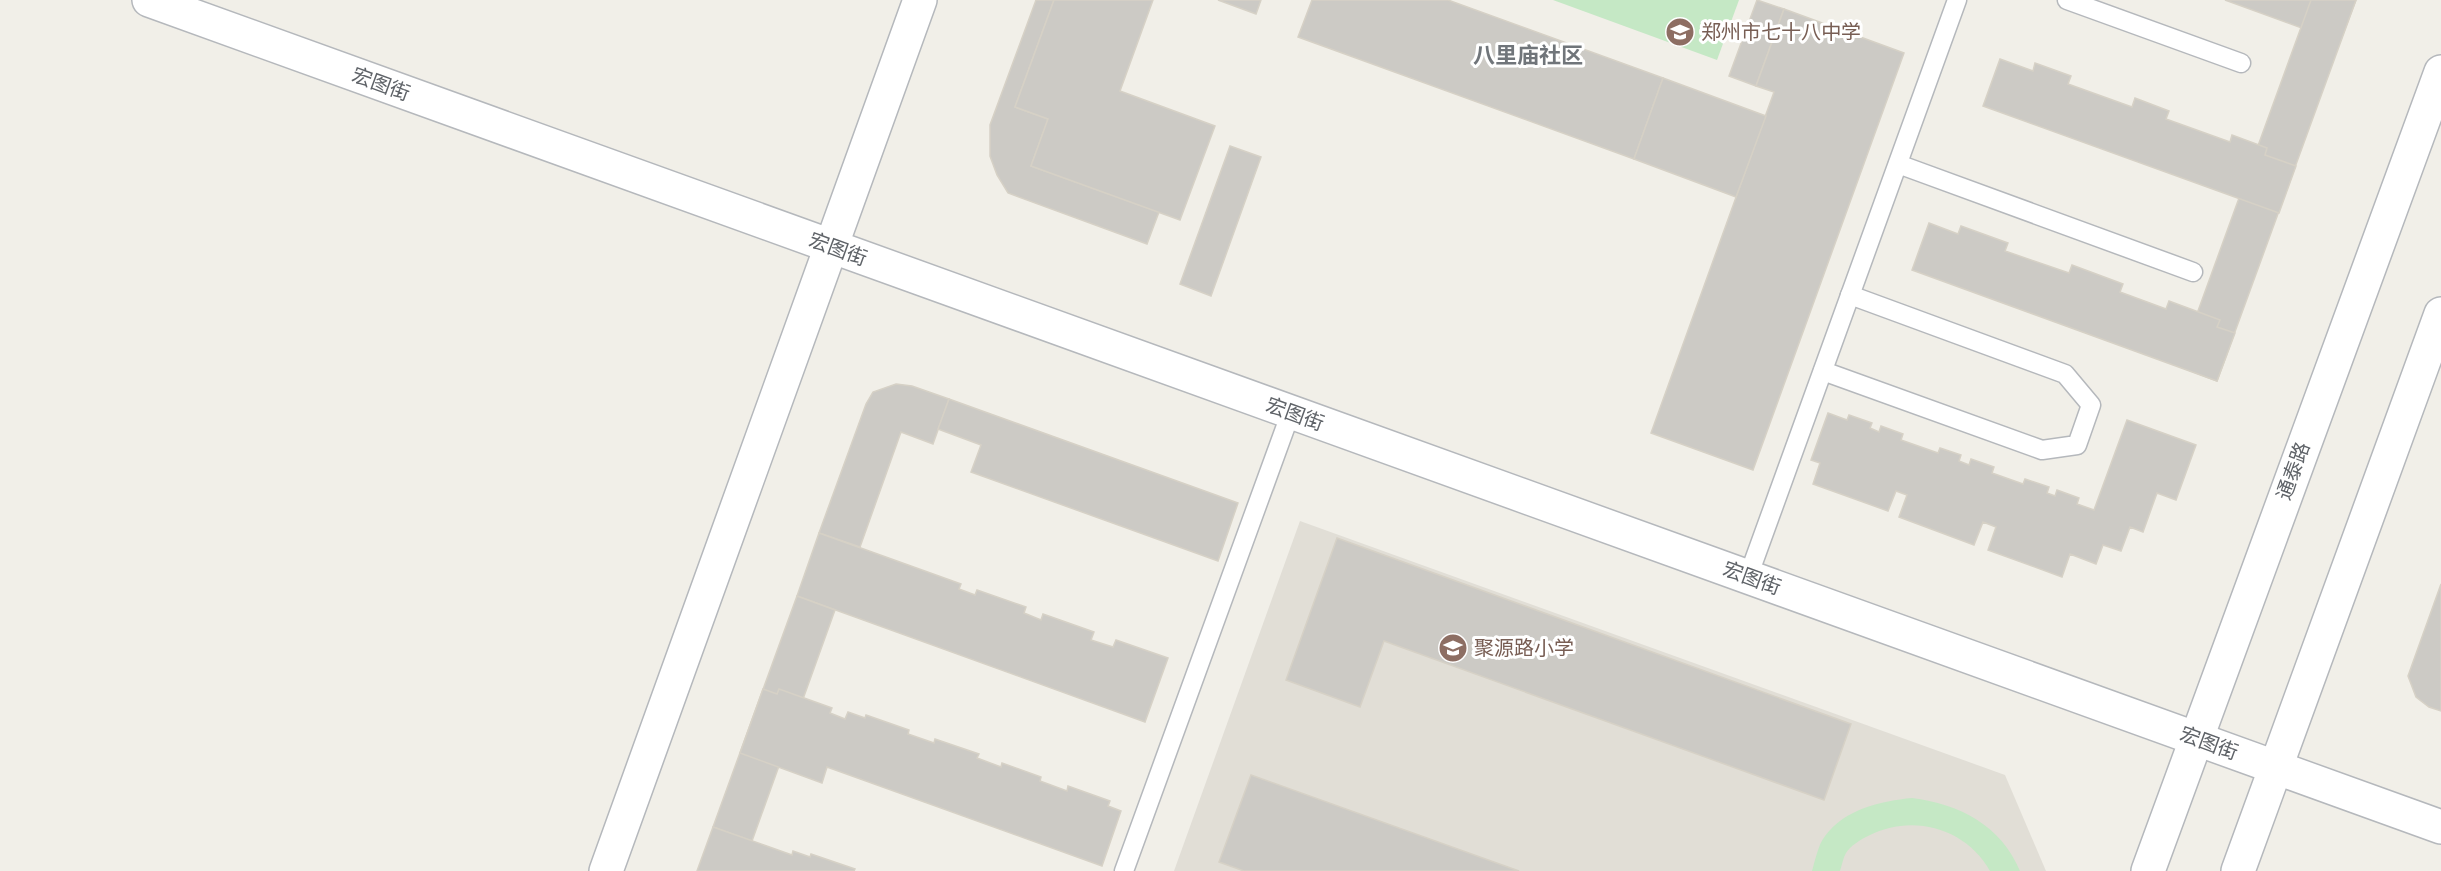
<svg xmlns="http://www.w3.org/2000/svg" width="2441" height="871" viewBox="0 0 2441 871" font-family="Poppins,'Noto Sans SC',sans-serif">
<rect width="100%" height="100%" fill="#f1efe8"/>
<polygon fill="#e1ded6" points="1300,521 2005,775 2046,871 1174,871"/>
<g fill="#c5e8c5">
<polygon points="1553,0 1739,0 1717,60"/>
<path d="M1912,798C1959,804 2001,825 2020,871H1990C1966,828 1912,813 1868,836C1860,840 1850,846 1846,853C1843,858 1842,865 1840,871H1812C1815,861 1818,845 1825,836C1845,809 1881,801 1912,798Z"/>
</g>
<g fill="#cccac5" stroke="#d6d1c6" stroke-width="1.5">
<polygon points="1036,0 1054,0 1015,107 1048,119 1031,166 1159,212 1147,244 1008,193 997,175 990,156 990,125"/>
<polygon points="1054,0 1153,0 1120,91 1215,126 1180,220 1031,166 1048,119 1015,107"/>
<polygon points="1218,0 1261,0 1256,14"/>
<polygon points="1312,0 1448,0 1663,78 1634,159 1298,37"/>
<polygon points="1757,0 1784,9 1756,86 1729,76"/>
<polygon points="2225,0 2356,0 2340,42"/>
<polygon points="2311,0 2356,0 2217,381 2178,366"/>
<polygon points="1784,9 1904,53 1753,470 1651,433 1774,92 1756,86"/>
<polygon points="2000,59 2033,71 2035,63 2071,76 2068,84 2132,107 2135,98 2169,111 2166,119 2230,142 2232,135 2267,148 2265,155 2296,166 2279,213 1983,106"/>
<polygon points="1663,78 1766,116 1736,197 1634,159"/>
<polygon points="1230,146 1261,157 1211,296 1180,284"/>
<polygon points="1929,223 1958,234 1961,226 2008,243 2005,251 2069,273 2072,265 2123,284 2120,292 2166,309 2169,301 2220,320 2217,327 2235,333 2217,381 1912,270"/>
<polygon points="896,384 912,386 949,399 933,444 901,432 860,547 819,533 866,404 873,392"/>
<polygon points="949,399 1238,503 1218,561 971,472 981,445 938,429"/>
<polygon points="1828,413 1847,420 1849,415 1872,423 1870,428 1879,432 1881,426 1903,434 1901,440 1938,453 1940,448 1961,455 1959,461 1969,465 1971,459 1994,467 1992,473 2023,484 2025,479 2049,487 2047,493 2055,496 2057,490 2079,498 2077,504 2094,510 2127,420 2196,445 2176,500 2157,493 2143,532 2130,527 2121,551 2103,545 2096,564 2070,554 2062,577 1988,550 1996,527 1983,522 1974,545 1899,517 1907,495 1896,491 1888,511 1813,484 1820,463 1811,460"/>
<polygon points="819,533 961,584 959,589 975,595 977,590 1026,607 1024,613 1041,620 1043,614 1094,632 1091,640 1113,647 1116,640 1168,658 1145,722 797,596"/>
<polygon points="1337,538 1851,724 1824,800 1384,641 1360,707 1286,680"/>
<polygon points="2441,584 2441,711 2429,707 2416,697 2408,676"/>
<polygon points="797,596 835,610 752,841 713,827"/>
<polygon points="763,689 777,694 779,689 832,708 830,713 845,719 848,712 865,718 866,715 909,730 908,734 934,743 935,739 979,754 977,758 1001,767 1002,763 1041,777 1040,781 1067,791 1068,786 1110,801 1108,806 1121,811 1102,866 827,767 822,783 740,753"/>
<polygon points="1251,775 1519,871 1244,871 1219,862"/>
<polygon points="713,827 792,855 793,851 810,857 811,854 855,869 854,871 697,871"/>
</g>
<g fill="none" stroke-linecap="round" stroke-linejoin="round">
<g stroke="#b5b8bc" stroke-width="21">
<g id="service">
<polyline points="2067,0 2241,63"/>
<polyline points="1898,164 2193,272"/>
<polyline points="1823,371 2042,450 2077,445 2091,405 2065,374 1850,295"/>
<polyline points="1748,577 1957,0"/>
<polyline points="1124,871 1291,412"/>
</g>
</g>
<g stroke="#b5b8bc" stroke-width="36">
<g id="minor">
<polyline points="149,0 2441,827"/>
<polyline points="606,871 920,0"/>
</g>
</g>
<g stroke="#b5b8bc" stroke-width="36">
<g id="tertiary">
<polyline points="2148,871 2441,72"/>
<polyline points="2238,871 2441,314"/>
</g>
</g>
<use href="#service" stroke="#fff" stroke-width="18"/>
<use href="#minor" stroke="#fff" stroke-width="33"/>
<use href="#tertiary" stroke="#fff" stroke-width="33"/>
</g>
<defs>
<g id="school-disc" transform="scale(1.5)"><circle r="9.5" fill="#8d6e63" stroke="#fff"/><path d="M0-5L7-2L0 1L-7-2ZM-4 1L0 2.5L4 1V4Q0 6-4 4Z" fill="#fff"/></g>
</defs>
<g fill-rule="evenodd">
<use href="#school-disc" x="1680" y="32"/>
<use href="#school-disc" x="1453" y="648"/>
</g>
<g text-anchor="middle" stroke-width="6" stroke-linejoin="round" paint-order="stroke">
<g font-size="20" fill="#785e54" stroke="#fff" text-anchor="start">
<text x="1701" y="39">郑州市七十八中学</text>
<text x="1474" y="655">聚源路小学</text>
</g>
<g font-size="20" fill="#5f6368" stroke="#fff">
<text transform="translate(381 84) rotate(20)" y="7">宏图街</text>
<text transform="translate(838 249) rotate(20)" y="7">宏图街</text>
<text transform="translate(1295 414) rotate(20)" y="7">宏图街</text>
<text transform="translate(2293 471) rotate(-70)" y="7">通泰路</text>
<text transform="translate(1752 578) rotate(20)" y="7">宏图街</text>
<text transform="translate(2209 743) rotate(20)" y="7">宏图街</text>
</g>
<g font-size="22" font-weight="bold" fill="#70757a" stroke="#fff">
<text x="1528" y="63">八里庙社区</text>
</g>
</g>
</svg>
